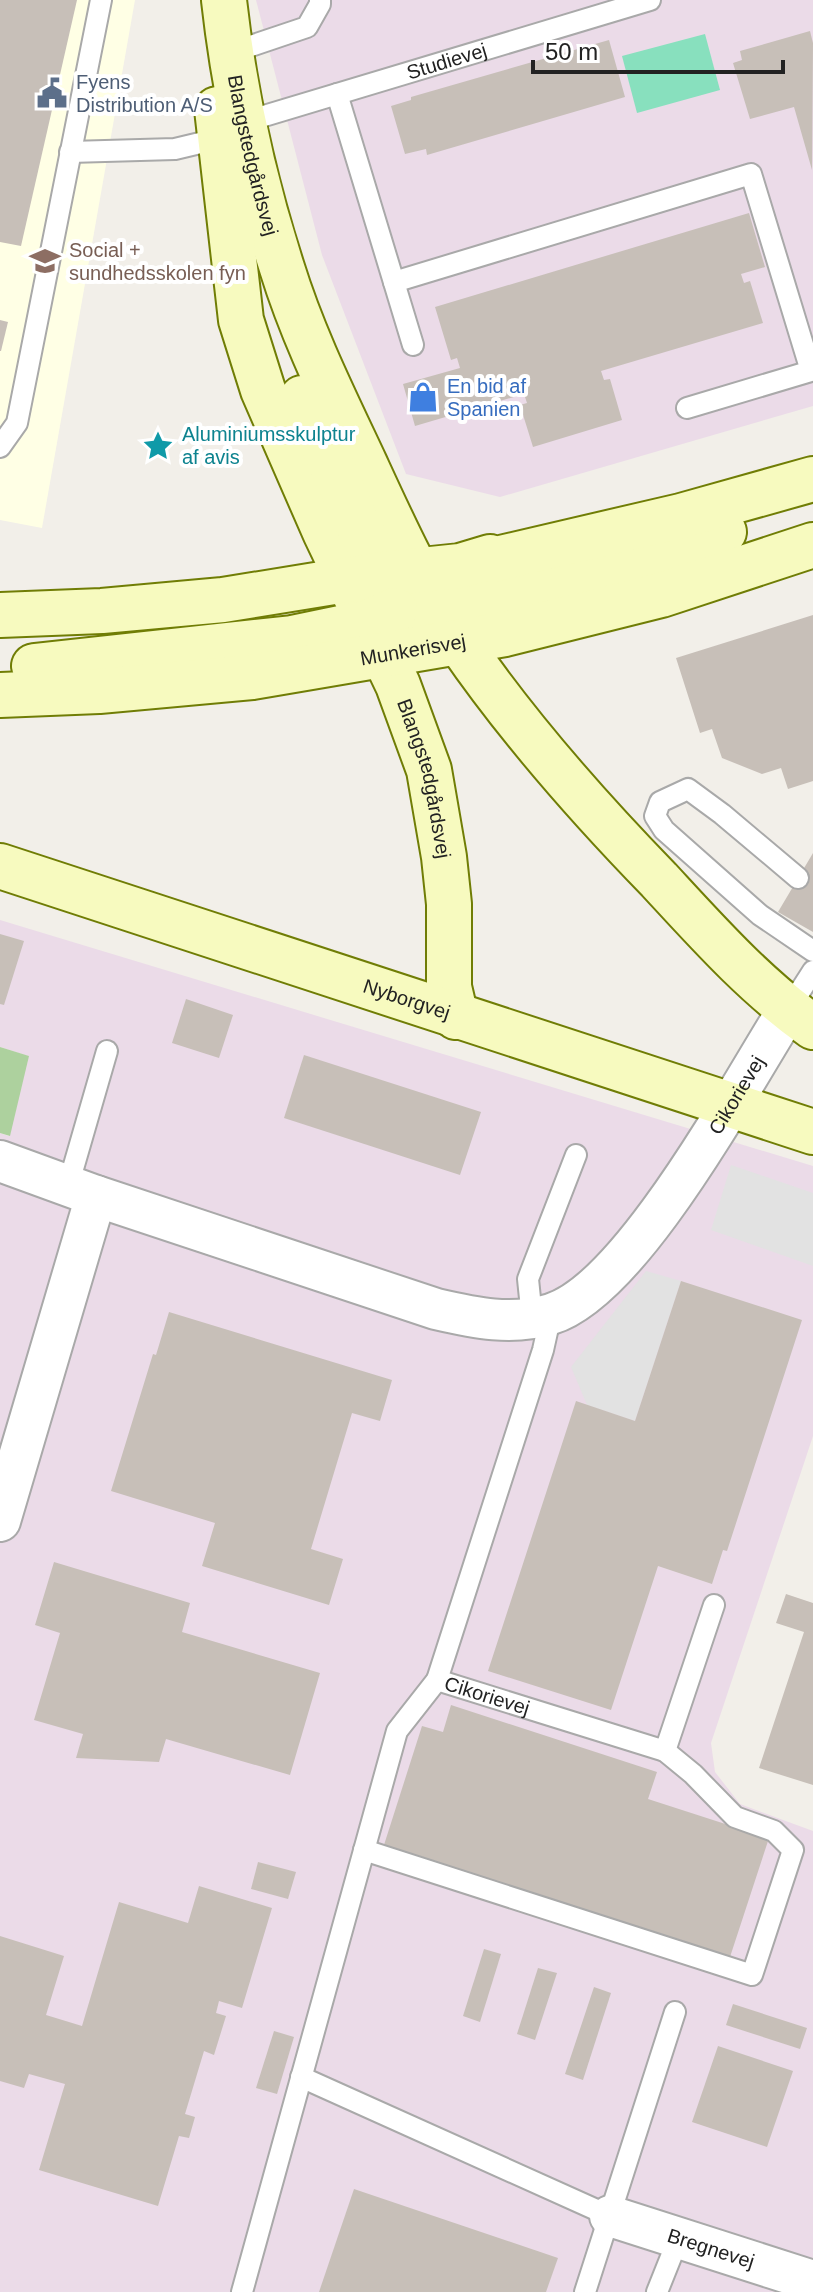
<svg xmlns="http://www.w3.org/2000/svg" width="813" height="2292" viewBox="0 0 813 2292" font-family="Arial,sans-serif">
<rect width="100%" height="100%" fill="#f2efe9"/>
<g fill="#ebdbe8">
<polygon points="256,0 813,0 813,406 500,497 406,474 322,255"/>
<polygon points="0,920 813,1166 813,1436 711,1743 715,1772 740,1804 813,1831 813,2292 0,2292 0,1133 9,1136 28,1056 0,1047"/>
</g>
<polygon fill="#ffffe5" points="0,0 135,0 42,528 0,520"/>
<polygon fill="#add19e" points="0,1047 29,1056 10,1136 0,1133"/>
<polygon fill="#88e0be" points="705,34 720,90 637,113 622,56"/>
<g fill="#e2e2e2">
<polygon points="731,1165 813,1193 813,1266 711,1230"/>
<polygon points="646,1271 681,1281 635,1421 587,1405 571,1367"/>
</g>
<g fill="#c7bfb8">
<polygon points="0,0 77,0 21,246 0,242"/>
<polygon points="810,31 813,43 812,170 794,107 750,119 733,63 742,60 740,51"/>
<polygon points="609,40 625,97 427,155 426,149 405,154 391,106 411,100 411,97"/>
<polygon points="749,213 765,267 741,274 744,283 750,281 763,323 601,371 604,380 610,379 622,420 533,447 520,405 527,403 524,394 415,426 403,384 460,368 457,358 451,360 435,307"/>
<polygon points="0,320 8,322 1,351 0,351"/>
<polygon points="813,615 813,781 788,789 781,768 762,774 722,758 712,729 700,733 676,658"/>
<polygon points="813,853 813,932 778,912"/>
<polygon points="0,934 24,941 4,1005 0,1004"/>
<polygon points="186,999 233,1015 219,1058 172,1043"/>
<polygon points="304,1055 481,1112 460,1175 284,1118"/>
<polygon points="681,1281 802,1320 727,1551 723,1550 712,1584 658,1566 611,1710 488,1671 576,1401 635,1421"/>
<polygon points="169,1312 392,1380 380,1421 352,1413 311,1549 343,1559 329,1605 202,1566 215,1523 111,1491 153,1354 156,1355"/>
<polygon points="54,1562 190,1603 182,1632 320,1673 290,1775 166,1739 159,1762 76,1758 83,1734 34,1720 60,1633 35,1625"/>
<polygon points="786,1594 813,1603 813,1785 759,1768 804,1632 776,1623"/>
<polygon points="451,1705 657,1772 648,1799 769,1838 730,1957 384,1845 422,1726 443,1732"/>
<polygon points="258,1862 296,1872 288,1899 251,1889"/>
<polygon points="199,1886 272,1908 242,2008 219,2001 216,2013 226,2016 214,2055 204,2051 185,2114 195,2117 189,2138 179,2136 158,2206 39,2170 65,2084 29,2074 24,2088 0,2081 0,1936 64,1956 46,2015 82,2026 119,1902 188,1923"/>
<polygon points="484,1949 501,1954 480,2022 463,2016"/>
<polygon points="538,1968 557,1973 535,2040 517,2034"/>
<polygon points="594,1987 611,1993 583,2080 565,2074"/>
<polygon points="733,2004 807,2028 800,2049 726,2025"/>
<polygon points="274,2031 294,2037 277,2094 256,2088"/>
<polygon points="718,2046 793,2071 767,2147 692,2122"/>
<polygon points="354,2189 558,2258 546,2292 319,2292"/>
</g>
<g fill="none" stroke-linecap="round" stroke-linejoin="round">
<g stroke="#a9a9a9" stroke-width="24">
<g id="lane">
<polyline points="230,53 307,27 320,4 320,0"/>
<polyline points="337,94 413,345"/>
<path id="s1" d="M70,152L175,149L221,138L244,122L650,0"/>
<polyline points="394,282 751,174 811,371 687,408"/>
<polyline points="0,447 17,423 101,0"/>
<polyline points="798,878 722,814 688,789 660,802 655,816 664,830 760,915 813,951"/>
<polyline points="788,1010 813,971"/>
<polyline points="68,1186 107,1051"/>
<path id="s2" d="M551,1314L543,1350L437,1680L665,1751L714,1605"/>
<polyline points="532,1318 528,1279 576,1155"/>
<polyline points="364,1850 752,1975 793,1850 774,1831 735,1817 693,1774 665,1751"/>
<polyline points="301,2077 610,2216"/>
<polyline points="242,2292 397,1731 437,1680"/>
<polyline points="585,2292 675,2012"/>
<polyline points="657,2292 679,2237"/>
</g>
</g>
<g stroke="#a9a9a9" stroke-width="44">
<g id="street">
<path id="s3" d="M0,1161L96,1196L436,1309C475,1318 512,1326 551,1314C632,1289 741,1084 788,1010"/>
<polyline points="0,1521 96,1196"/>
<path id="s4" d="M610,2216L813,2281"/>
</g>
</g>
<g stroke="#707d05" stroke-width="48">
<g id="secondary">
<path id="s5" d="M224,0C234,90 254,181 282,268C303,336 335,400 365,464C393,525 421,587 459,642C518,728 587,806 659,880C707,932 755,986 813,1027"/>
<path id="s6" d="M217,109L241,320L263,390L325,532L398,685L429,770L444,857L449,904V987L456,1017"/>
<polyline points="302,398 358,525 401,604 429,629 452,638"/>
<polyline points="411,612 436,604 563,581 724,532"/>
<polyline points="0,615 102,611 223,600 383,574 460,566 490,557 492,560 681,516 813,479"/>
<polyline points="34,666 292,638 369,622 395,610"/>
<path id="s7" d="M0,695L99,691L252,677L505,634L661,595L813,545"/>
<path id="s8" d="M0,866L813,1132"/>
</g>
</g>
<use href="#lane" stroke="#fff" stroke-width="20"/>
<use href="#street" stroke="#fff" stroke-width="40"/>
<use href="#secondary" stroke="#f7fabf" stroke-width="44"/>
</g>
<defs>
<g id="civic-bare" transform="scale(2.4)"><path d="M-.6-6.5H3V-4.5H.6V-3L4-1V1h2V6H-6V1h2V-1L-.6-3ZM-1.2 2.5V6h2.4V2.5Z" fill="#5c6f8a" stroke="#fff" stroke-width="2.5" paint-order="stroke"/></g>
<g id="school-bare" transform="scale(2.4)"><path d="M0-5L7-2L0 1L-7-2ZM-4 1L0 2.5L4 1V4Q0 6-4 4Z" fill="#8d6e63" stroke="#fff" stroke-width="2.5" paint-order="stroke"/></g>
<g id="shop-bare" transform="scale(2.4)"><path d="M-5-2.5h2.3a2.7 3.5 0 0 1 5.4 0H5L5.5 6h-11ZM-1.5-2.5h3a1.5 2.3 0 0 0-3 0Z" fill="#3f7fe0" stroke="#fff" stroke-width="2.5" paint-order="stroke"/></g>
<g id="sight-bare" transform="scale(2.4)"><path d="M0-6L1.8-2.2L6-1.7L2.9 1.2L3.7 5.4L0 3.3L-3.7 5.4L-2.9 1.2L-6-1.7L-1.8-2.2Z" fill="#0f9aa8" stroke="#fff" stroke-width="2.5" paint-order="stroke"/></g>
</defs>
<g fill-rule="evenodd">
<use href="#civic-bare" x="52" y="93"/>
<use href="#school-bare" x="45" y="261"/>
<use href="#shop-bare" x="423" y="397"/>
<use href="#sight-bare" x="158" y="446"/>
</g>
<g text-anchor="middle" stroke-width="8" stroke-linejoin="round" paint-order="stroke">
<g font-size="20" fill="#222" stroke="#fff">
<text dy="7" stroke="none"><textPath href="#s1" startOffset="392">Studievej</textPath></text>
<text dy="7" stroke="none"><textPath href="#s5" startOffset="158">Blangstedgårdsvej</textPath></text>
<text dy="7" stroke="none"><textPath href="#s7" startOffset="416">Munkerisvej</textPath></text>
<text dy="7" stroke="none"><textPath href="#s6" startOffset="708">Blangstedgårdsvej</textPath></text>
<text dy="7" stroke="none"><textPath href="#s8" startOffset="428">Nyborgvej</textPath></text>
<text dy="7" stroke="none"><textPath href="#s3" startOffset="868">Cikorievej</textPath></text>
<text dy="7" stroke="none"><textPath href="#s2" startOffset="436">Cikorievej</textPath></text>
<text dy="7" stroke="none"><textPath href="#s4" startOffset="106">Bregnevej</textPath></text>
</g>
<g font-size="20" fill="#4e5e75" stroke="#fff" text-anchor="start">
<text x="76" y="89">Fyens<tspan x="76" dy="23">Distribution A/S</tspan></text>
</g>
<g font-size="20" fill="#785e54" stroke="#fff" text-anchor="start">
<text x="69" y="257">Social +<tspan x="69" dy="23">sundhedsskolen fyn</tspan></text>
</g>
<g font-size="20" fill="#366cbe" stroke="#fff" text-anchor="start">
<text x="447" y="393">En bid af<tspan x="447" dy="23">Spanien</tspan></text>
</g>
<g font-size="20" fill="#0d838f" stroke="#fff" text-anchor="start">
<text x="182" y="441">Aluminiumsskulptur<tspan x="182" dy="23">af avis</tspan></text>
</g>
</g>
<path d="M533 60v12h250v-12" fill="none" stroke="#222222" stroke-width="4"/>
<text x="545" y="60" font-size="24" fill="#222222" stroke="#ffffff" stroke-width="6" paint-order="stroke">50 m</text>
</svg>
